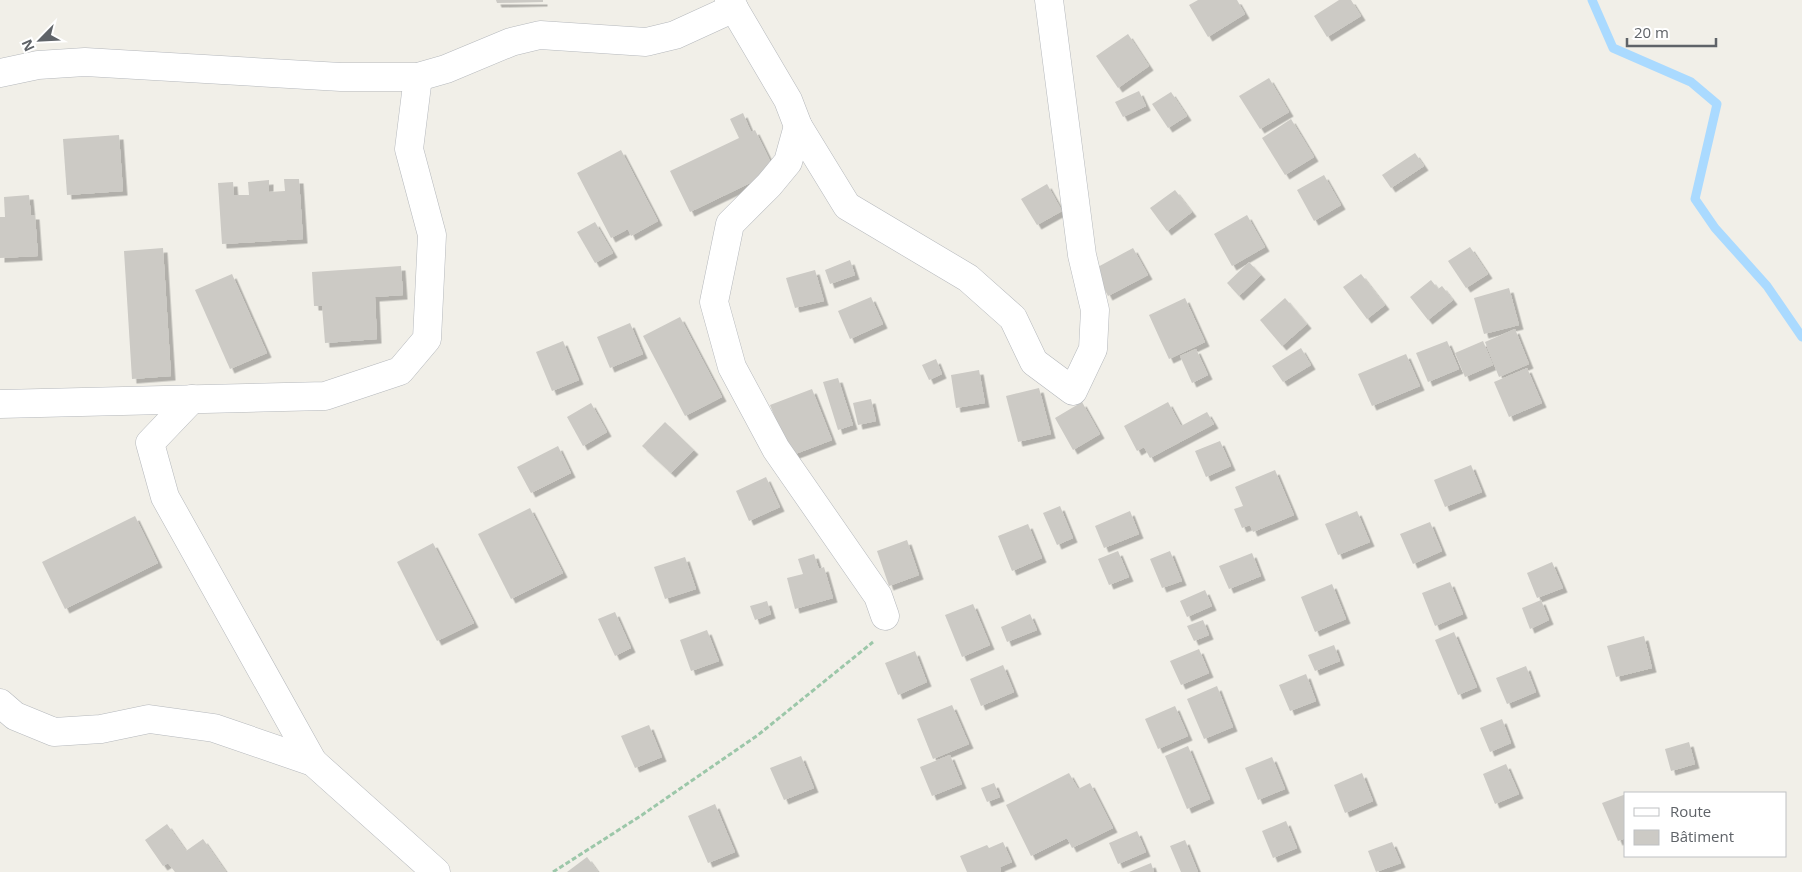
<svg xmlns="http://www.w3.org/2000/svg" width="1802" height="872" viewBox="0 0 1802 872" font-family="'Open Sans',sans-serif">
<defs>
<filter id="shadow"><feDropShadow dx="4.5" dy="4.5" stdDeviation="0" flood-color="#0004"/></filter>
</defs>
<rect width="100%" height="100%" fill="#f1efe8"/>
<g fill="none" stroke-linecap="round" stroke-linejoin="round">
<polyline stroke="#aadaff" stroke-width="9" points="1592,0 1613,48 1691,82 1717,104 1695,199 1715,228 1767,286 1802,337"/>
</g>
<g fill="#cccac5" filter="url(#shadow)">
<polygon points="496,0 543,0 543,2 497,3"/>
<polygon points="1198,0 1237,0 1245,14 1208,37 1189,5"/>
<polygon points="1339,0 1351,0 1361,16 1327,37 1314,16"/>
<polygon points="1128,34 1149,66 1118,88 1096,56"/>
<polygon points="1269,78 1289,112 1260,129 1239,96"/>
<polygon points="1139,91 1146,106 1123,117 1115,102"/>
<polygon points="1171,92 1187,116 1168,128 1152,104"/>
<polygon points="743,113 751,132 755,130 775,171 690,212 670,171 739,138 730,119"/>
<polygon points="1291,119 1314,157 1285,175 1262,138"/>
<polygon points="119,135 123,191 67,195 63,139"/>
<polygon points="621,150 658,221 631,236 628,229 611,238 577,173"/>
<polygon points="1415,153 1424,166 1391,188 1382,175"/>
<polygon points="1324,175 1341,205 1314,221 1297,190"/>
<polygon points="284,179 299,179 303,239 222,244 218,183 233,182 234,195 249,195 248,182 269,180 269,192 285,191"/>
<polygon points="1047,184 1062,211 1037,225 1021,199"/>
<polygon points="1175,190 1192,212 1167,231 1150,208"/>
<polygon points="29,195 31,215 35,215 38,256 0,258 0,217 5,217 4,197"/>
<polygon points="1247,215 1265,247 1232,266 1214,234"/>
<polygon points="595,222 613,253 595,263 577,232"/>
<polygon points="1470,247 1488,274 1466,288 1448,261"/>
<polygon points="163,248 171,376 132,379 124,251"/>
<polygon points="1133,248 1148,275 1108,296 1094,269"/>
<polygon points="850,260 855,275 830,284 825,270"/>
<polygon points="1249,262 1261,275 1239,296 1227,283"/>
<polygon points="401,266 403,295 375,297 377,339 325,343 322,306 314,306 312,272"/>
<polygon points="815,270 824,301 795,308 786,278"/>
<polygon points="232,274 267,353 230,369 195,290"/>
<polygon points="1361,274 1385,305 1367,319 1343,287"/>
<polygon points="1431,280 1438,289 1442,286 1453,300 1428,320 1410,297"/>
<polygon points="1509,288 1519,325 1484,334 1474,298"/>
<polygon points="871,297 883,324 850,339 838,311"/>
<polygon points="1185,298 1205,342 1169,359 1149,315"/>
<polygon points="1285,298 1307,324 1282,346 1260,320"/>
<polygon points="680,317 722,397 685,416 643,336"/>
<polygon points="630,323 643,354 610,368 597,337"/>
<polygon points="1515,329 1529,364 1499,377 1485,342"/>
<polygon points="563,341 579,380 552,391 536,352"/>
<polygon points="1447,341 1459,369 1428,382 1416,353"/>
<polygon points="1483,341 1493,365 1465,377 1455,353"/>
<polygon points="1301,348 1311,365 1283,382 1272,366"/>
<polygon points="1196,349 1208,375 1192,383 1180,356"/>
<polygon points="1406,354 1420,386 1372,406 1358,374"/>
<polygon points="936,359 942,374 929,380 922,365"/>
<polygon points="1527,368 1542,403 1509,417 1494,382"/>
<polygon points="979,370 985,403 956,408 951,375"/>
<polygon points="838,378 853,425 838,430 823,382"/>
<polygon points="1039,388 1051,434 1018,442 1006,396"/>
<polygon points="812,389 832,440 790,456 770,405"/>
<polygon points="871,399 876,421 858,425 853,403"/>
<polygon points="1082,402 1100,434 1073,450 1055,418"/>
<polygon points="1168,402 1181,426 1207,412 1214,424 1150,458 1144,447 1137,451 1124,426"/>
<polygon points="591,403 607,432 583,446 567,417"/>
<polygon points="665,422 694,450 671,473 642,446"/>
<polygon points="1220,441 1231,466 1206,477 1195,451"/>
<polygon points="558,446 571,473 531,493 517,467"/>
<polygon points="1471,465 1482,492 1445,507 1434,480"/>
<polygon points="1275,470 1294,515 1253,532 1250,525 1242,528 1234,509 1243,506 1235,487"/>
<polygon points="766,477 780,507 749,521 736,491"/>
<polygon points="1060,506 1073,538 1057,545 1043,513"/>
<polygon points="530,508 563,573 511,599 478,534"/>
<polygon points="1130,511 1139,534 1104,548 1095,526"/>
<polygon points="1357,511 1370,542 1338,555 1325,524"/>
<polygon points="135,516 158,563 65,609 42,562"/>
<polygon points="1430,522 1442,551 1413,564 1400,534"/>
<polygon points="1028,524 1042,558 1012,571 998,536"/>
<polygon points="907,540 919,575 889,586 877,551"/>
<polygon points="433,543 474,623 437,641 397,562"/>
<polygon points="1118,551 1129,577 1109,585 1098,559"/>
<polygon points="1170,551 1182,581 1162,588 1150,559"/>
<polygon points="1252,553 1261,576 1229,589 1219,566"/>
<polygon points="814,554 819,569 824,567 833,598 795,609 787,578 803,574 798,559"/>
<polygon points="685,557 696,589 665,599 654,567"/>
<polygon points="1552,562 1563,588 1537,598 1527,573"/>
<polygon points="1450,582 1463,614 1435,626 1422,593"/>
<polygon points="1332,584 1346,619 1315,632 1301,597"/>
<polygon points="1205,590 1212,606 1187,617 1180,601"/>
<polygon points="1541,600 1549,620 1530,629 1522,608"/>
<polygon points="767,601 771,614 755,620 750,606"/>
<polygon points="973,604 990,645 962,657 945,615"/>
<polygon points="615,612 631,648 615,656 598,619"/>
<polygon points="1030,614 1037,630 1007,642 1001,627"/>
<polygon points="1203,620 1209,635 1194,641 1187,626"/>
<polygon points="707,630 719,661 691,671 680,640"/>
<polygon points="1454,632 1477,687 1458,695 1435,640"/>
<polygon points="1644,636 1652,668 1616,677 1607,646"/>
<polygon points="1334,645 1340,661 1315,671 1308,655"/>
<polygon points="1199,649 1209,673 1181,685 1170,661"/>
<polygon points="915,651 927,682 898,695 885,663"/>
<polygon points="1003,665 1014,692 981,706 970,679"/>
<polygon points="1526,666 1536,692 1507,704 1496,678"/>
<polygon points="1306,674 1316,701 1290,711 1279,685"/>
<polygon points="1217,686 1233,727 1204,739 1187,699"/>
<polygon points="952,705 969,744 933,759 917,719"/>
<polygon points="1175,706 1188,736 1158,749 1145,719"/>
<polygon points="1502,719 1511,743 1490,752 1480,728"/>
<polygon points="649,725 662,757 635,768 621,736"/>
<polygon points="1689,742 1695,764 1671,771 1665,749"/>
<polygon points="1188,746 1210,799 1187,809 1165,756"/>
<polygon points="950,755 962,784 932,796 920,767"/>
<polygon points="801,756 814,788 784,800 770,768"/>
<polygon points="1272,757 1285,789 1258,800 1245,768"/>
<polygon points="1506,764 1519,794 1495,804 1483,774"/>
<polygon points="1069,773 1078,789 1090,783 1113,828 1072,848 1067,838 1031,856 1006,805"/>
<polygon points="1362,773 1373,801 1345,813 1334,785"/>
<polygon points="994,783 1000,797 987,802 981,788"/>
<polygon points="1626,794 1626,838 1618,841 1602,803"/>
<polygon points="715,804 735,852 708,863 688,816"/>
<polygon points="1286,821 1297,848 1273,858 1262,831"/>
<polygon points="167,824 186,851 203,839 226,872 175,872 168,863 163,866 145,840"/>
<polygon points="1137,831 1146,852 1118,864 1109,843"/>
<polygon points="1185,840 1198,872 1181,872 1170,846"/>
<polygon points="1003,842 1012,862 1000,867 1001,872 967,872 960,856 987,845 989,848"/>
<polygon points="1392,842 1401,863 1376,872 1368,851"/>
<polygon points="587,857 598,872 567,872"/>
<polygon points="1151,863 1154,872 1129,872"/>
</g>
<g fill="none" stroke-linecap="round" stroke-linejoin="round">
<g stroke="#b5b8bc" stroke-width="29">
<g id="street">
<polyline points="729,0 788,100 798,126 847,206 968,278 1013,318 1034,362 1073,391 1093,349 1095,310 1082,255 1049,0"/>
<polyline points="0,73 38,65 85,62 341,77 418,77 446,69 511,42 540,35 646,42 675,35 734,8"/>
<polyline points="798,126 788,162 769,185 730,224 714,302 732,367 776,449 878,596 885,616"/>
<polyline points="192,399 150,443 165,497 313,762"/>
<polyline points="0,404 325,396 400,371 427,339 432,235 409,149 418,77"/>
<polyline points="0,703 15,716 54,732 101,729 149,719 214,728 313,762 436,872"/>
</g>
</g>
<polyline stroke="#9cc7a9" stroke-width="3" stroke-dasharray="5 2.5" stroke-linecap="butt" points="553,872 642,815 758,735 873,642"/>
<use href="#street" stroke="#fff" stroke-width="28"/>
</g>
<rect x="1624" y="792" width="162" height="65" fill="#ffffff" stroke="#bfc1c3"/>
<rect x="1634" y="808" width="25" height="8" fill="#ffffff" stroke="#bfc1c3"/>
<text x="1670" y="817" font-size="15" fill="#5f6368">Route</text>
<rect x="1634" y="830" width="25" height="15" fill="#cccac5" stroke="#bfc1c3"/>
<text x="1670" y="842" font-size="15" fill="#5f6368">Bâtiment</text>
<g transform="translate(40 40) rotate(246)" stroke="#ffffff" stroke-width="4" paint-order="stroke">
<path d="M0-4L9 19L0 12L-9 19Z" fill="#5f6368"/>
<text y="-8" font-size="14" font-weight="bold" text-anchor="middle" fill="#5f6368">N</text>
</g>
<path d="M1627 38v8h89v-8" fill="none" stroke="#5f6368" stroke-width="2.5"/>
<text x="1634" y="38" font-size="15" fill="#5f6368" stroke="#ffffff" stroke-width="4" paint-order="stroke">20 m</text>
</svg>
